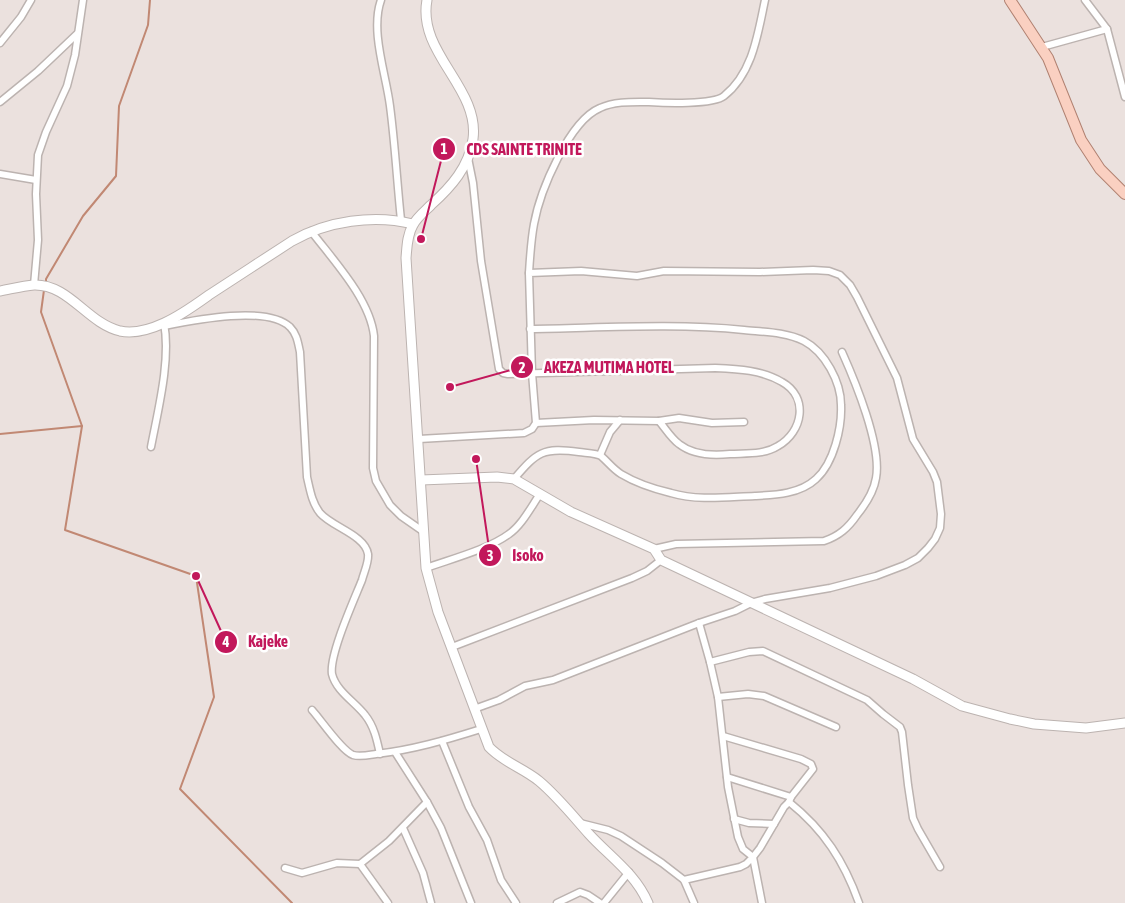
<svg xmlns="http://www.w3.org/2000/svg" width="1125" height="903" viewBox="0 0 1125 903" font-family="'Asap Condensed',sans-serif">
<rect width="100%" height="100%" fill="#ebe1de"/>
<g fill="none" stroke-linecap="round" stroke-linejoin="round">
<g stroke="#c18873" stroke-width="2">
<polyline points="46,283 46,279 83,216 116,176 119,106 148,25 150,0"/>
<polyline points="44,290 41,312 82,426"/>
<polyline points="0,434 82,426 65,530 196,576 214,697 180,789 292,903"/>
</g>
<g stroke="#bcb3b0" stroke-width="9">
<g id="street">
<path d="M381,0C370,31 386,74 390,106C395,144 397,182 401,220"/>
<polyline points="1085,0 1107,29 1125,97"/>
<polyline points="0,43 21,17 31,0"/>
<polyline points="1042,47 1107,29"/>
<polyline points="0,102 38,71 77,34"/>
<path d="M468,158L473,183L481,261L499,369L503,373L508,374L715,368C738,369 762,370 782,382C809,397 803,432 778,446C764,455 745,453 730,454C712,456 693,455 679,444C671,438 665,428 659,421L679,418L712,423L744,422"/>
<polyline points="0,174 36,180"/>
<path d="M311,231C333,260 370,299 374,336L373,468L376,481L390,505L401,516L424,532"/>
<path d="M529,273C530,257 531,240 534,224C540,191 569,121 600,108C615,101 633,102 649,102C664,103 713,105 724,96C753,73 758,33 765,0"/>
<polyline points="34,285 38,240 36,194 38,155 46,132 67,86 75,55 83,0"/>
<path d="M164,326C194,320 267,305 290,327C297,334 298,343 300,352L307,477C310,490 312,503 320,513C332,527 365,535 368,554C369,562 364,572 362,580C354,600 329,655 332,674C336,691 355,702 365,715C374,726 377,740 380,754"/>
<polyline points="536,423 594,420 659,421"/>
<polyline points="419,439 524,433 532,429 536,423 532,373 529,273 581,271 637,276 664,271 760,272 813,270 829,271 840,275 850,285 857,297 897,378 913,439 933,472 937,482 941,514 940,528 935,539 928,548 918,558 905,565 876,576 830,588 765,599 751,603 735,611 699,623 553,680 525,686 499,700 474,709"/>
<path d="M151,447C158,410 171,360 164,323"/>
<polyline points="600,455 610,432 620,420"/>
<path d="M514,479C537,452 543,447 579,452C586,453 596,453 601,456C608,462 613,469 621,474C636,483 654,489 671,493C698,501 727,497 755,496C775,495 800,494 816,479C834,463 842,427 841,405C841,382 825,352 804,341C786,332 764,332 744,330C673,323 602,328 530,329"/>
<path d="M654,549L676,544L824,541C839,536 848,528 857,515C865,505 874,491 876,478C882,446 855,381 842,352"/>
<path d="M426,568C451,559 489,549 509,534C522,525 531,507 540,494"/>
<polyline points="452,647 632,578 647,571 661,560"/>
<polyline points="710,662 749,652 763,651 867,700 883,714 900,727 902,732 908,785 913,818 918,829 940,867"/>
<polyline points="718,697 748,694 764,696 836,727"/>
<path d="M312,710C321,720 342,751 353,755C360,757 369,755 376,754C412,750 446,740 481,729"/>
<polyline points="723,736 801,759 811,764 813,769 791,797"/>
<polyline points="442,741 469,807 487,840 501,880 516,903"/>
<polyline points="395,752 427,802 441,828 471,903"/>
<path d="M727,777L791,797L789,802C824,830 844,861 859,903"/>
<polyline points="734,819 749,823 774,824"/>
<polyline points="580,823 608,830 621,836 662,863 684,880 694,903"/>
<polyline points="403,828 423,873 431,903"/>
<polyline points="360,864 388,903"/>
<polyline points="285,868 302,873 337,863 360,864 389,841 427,802"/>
<polyline points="684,880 740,867 746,864 753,857 743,849 738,837 728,787 718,697 710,662 699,623"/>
<polyline points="557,903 580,892 588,895 600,903"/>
<polyline points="604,903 629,872"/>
<polyline points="762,903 753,857 760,848 784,807 789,802"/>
</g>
</g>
<g stroke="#bcb3b0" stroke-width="11">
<g id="secondary">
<path d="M427,0C417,53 480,88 473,139C469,167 451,187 431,205C425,211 417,217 413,225C407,235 407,247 406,258L426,568L438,612L489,747C503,762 523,768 539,781C557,796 573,816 589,834C610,857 635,873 648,903"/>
<path d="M0,291C11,289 23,286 34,285C69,284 87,323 120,331C134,334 151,329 164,323C180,316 195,305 209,295C237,277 264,259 292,241C327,221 374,214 413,224"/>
<polyline points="421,480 497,477 514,479 571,512 654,549 661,560 913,679 962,706 1010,719 1034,724 1086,728 1125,723"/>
</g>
</g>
<g stroke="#b08171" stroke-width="12">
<polyline id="primary" points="1010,0 1048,58 1081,140 1100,169 1125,194"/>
</g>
<use href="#street" stroke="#fff" stroke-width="6"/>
<use href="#secondary" stroke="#fff" stroke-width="9"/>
<use href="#primary" stroke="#fad0c1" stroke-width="10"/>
</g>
<path fill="none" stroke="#c2185b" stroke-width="2" d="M421 239L444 149M450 387L522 367M476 459L490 555M196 576L226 642"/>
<g fill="#c2185b" stroke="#fff" stroke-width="2">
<circle cx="421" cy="239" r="5"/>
<circle cx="450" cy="387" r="5"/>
<circle cx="476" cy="459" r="5"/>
<circle cx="196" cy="576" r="5"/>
<circle cx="444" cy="149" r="12"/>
<circle cx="522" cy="367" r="12"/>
<circle cx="490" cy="555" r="12"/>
<circle cx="226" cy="642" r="12"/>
</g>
<g font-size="15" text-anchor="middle" font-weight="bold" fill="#fff">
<text x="444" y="154">1</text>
<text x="522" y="373">2</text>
<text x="490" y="561">3</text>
<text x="226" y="647">4</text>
</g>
<g font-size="16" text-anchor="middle" font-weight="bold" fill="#c2185b" stroke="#fff" stroke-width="5" stroke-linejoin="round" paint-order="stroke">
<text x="524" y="155">CDS SAINTE TRINITE</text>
<text x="609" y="373">AKEZA MUTIMA HOTEL</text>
<text x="528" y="561">Isoko</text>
<text x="268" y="647">Kajeke</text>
</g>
</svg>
